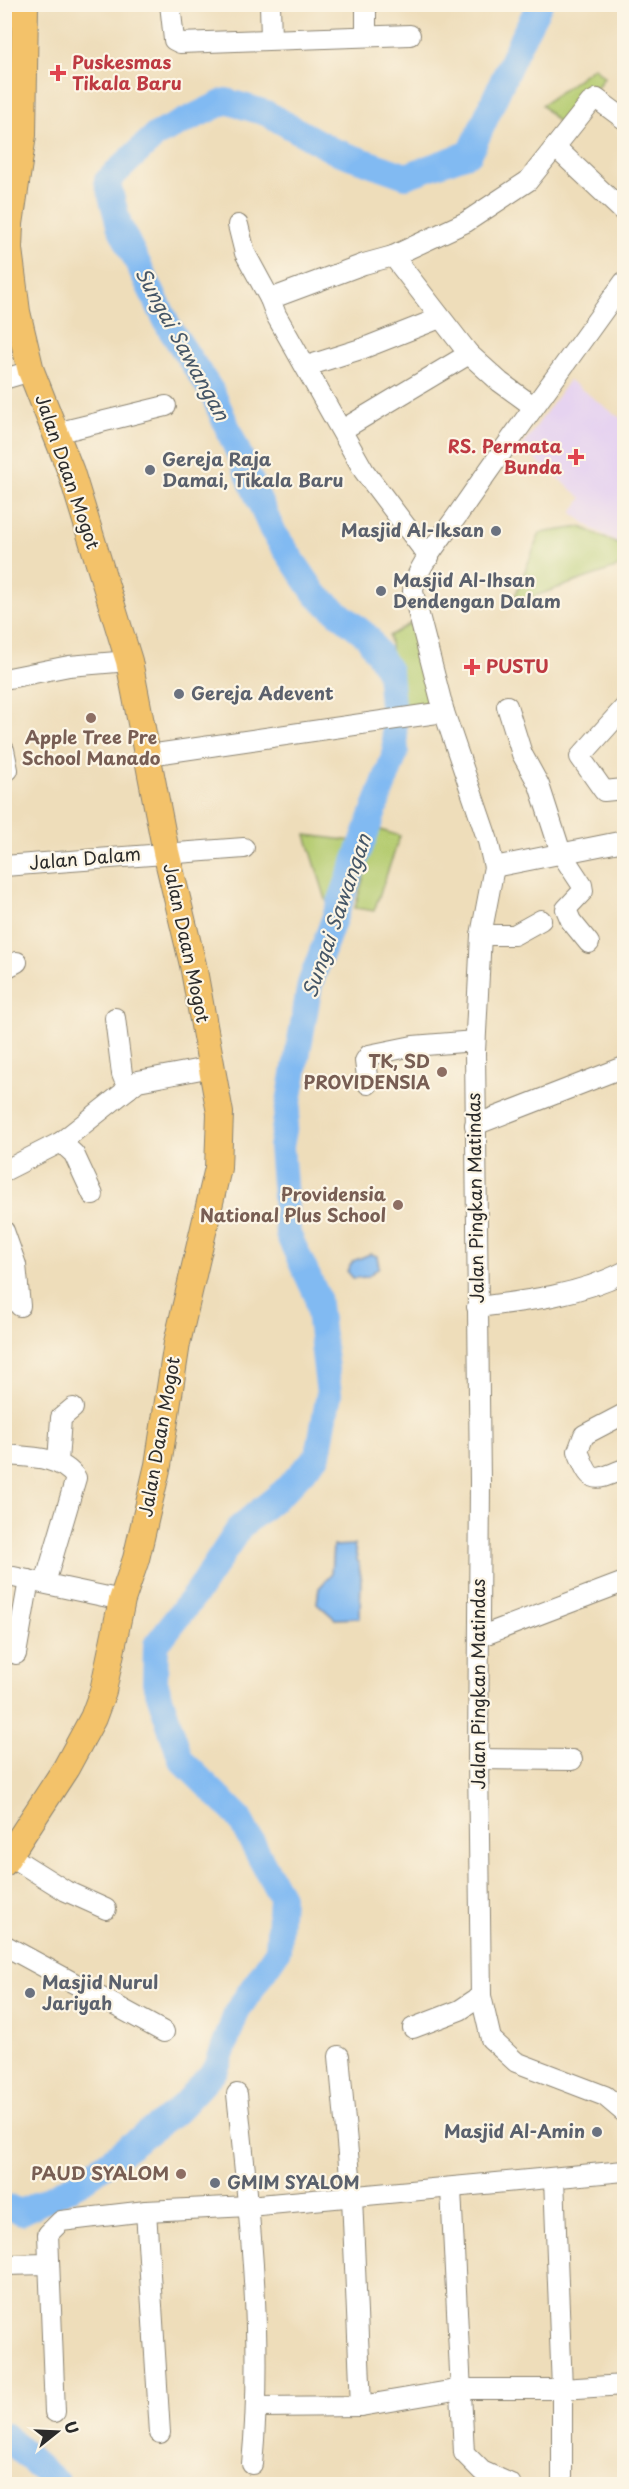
<svg xmlns="http://www.w3.org/2000/svg" width="629" height="2489" viewBox="0 0 629 2489" font-family="'Playpen Sans',sans-serif">
<rect width="100%" height="100%" fill="#fcf5e5"/>
<filter id="ink" filterUnits="userSpaceOnUse"><feTurbulence type="fractalNoise" baseFrequency=".0167" numOctaves="2"/><feDisplacementMap in="SourceGraphic" scale="12" xChannelSelector="R" yChannelSelector="G"/><feConvolveMatrix kernelMatrix="1 2 1 2 8 2 1 2 1" color-interpolation-filters="sRGB"/></filter>
<filter id="wash" filterUnits="userSpaceOnUse"><feTurbulence type="fractalNoise" baseFrequency=".008" numOctaves="4" result="noise"/><feDisplacementMap in="SourceGraphic" scale="24" xChannelSelector="R" yChannelSelector="G"/><feGaussianBlur stdDeviation="1.35" result="paint"/><feColorMatrix in="noise" values="0 0 0 0 0 0 0 0 0 0 0 0 0 0 0 0 0 1.4 0 .05"/><feComposite in="paint" operator="in"/></filter>
<g filter="url(#wash)">
<rect width="100%" height="100%" fill="#eeddba"/>
<polygon fill="#e6d3f0" points="569,380 624,421 624,545 593,529 572,513 582,498 521,448"/>
<g fill="#b5cc71" stroke="#707c4e" stroke-width="1.5">
<polygon points="594,67 604,77 567,132 542,105"/>
<polygon points="581,527 624,547 624,565 512,604 540,533"/>
<polygon points="411,623 437,707 399,712 389,636"/>
<polygon points="377,829 400,836 374,911 355,908"/>
<polygon points="306,835 353,841 329,909"/>
</g>
<g fill="#81baf2" stroke="#56728e" stroke-width="1.5">
<polygon points="370,1254 377,1256 379,1267 367,1277 353,1278 347,1271 353,1261"/>
<polygon points="354,1545 361,1576 360,1618 335,1619 317,1603 319,1588 331,1575 333,1546"/>
</g>
<g fill="none" stroke-linecap="round" stroke-linejoin="round">
<g stroke="#81baf2" stroke-width="26">
<polyline points="4,2206 22,2212 82,2181 176,2112 216,2069 237,2011 278,1950 281,1897 238,1816 181,1760 155,1682 156,1645 200,1588 240,1527 284,1491 318,1455 329,1394 317,1296 288,1234 281,1147 310,984 396,751 389,671 367,636 316,595 272,530 212,392 170,329 119,225 107,181 156,135 226,101 266,113 332,150 406,176 470,153 520,42 540,4"/>
<polyline points="4,2435 58,2484"/>
</g>
</g>
</g>
<g filter="url(#ink)">
<g fill="none" stroke-linecap="round" stroke-linejoin="round">
<g stroke="#8c8472" stroke-width="22">
<g id="minor">
<polyline points="170,4 174,40 180,43 410,35"/>
<polyline points="270,4 271,39"/>
<polyline points="366,36 366,4"/>
<polyline points="4,134 23,135"/>
<polyline points="555,147 624,212"/>
<polyline points="238,225 245,253 270,299"/>
<polyline points="393,256 466,222 528,181 590,103 597,99 624,119"/>
<path d="M624,282C570,358 514,433 461,510C448,530 413,570 413,592L444,712L488,841L494,867L481,935L475,1052L480,1482L478,1759L481,1996L491,2039L516,2062L605,2096L624,2112"/>
<polyline points="307,366 364,348 440,318"/>
<polyline points="4,379 31,371"/>
<polyline points="342,430 469,354"/>
<polyline points="56,433 166,406"/>
<polyline points="429,557 364,471 276,315 270,299 364,264 393,256 469,354 500,382 533,406"/>
<polyline points="4,679 69,666 129,661"/>
<polyline points="507,706 522,754 539,785 561,853 582,885 583,891 566,909 571,921 589,943"/>
<polyline points="624,708 580,757 604,791 624,789"/>
<polyline points="4,750 8,770"/>
<polyline points="149,755 444,712"/>
<polyline points="4,866 244,848"/>
<polyline points="494,867 624,841"/>
<polyline points="481,935 514,935 541,920"/>
<polyline points="4,969 17,962"/>
<polyline points="115,1018 122,1074 128,1089"/>
<polyline points="368,1084 365,1061 369,1055 413,1046 475,1041"/>
<polyline points="475,1125 624,1067"/>
<polyline points="61,1142 74,1154 93,1195"/>
<polyline points="4,1171 61,1142 138,1081 212,1067"/>
<polyline points="4,1231 16,1265 20,1306"/>
<path d="M477,1307C528,1301 579,1295 624,1272"/>
<path d="M624,1414L584,1435L578,1451C591,1484 592,1482 624,1469"/>
<path d="M4,1455C30,1457 61,1456 76,1478L45,1583"/>
<polyline points="58,1462 61,1418 73,1408"/>
<polyline points="4,1575 122,1600"/>
<polyline points="479,1637 624,1582"/>
<polyline points="16,1654 29,1580"/>
<polyline points="478,1759 572,1760"/>
<polyline points="10,1856 66,1891 106,1909"/>
<polyline points="4,1945 164,2032"/>
<polyline points="413,2028 460,2010 481,1996"/>
<polyline points="339,2056 352,2197 361,2406"/>
<path d="M237,2094C250,2216 264,2341 252,2464"/>
<polyline points="554,2178 562,2389 562,2484"/>
<polyline points="451,2189 464,2453 482,2471 511,2484"/>
<polyline points="146,2211 160,2433"/>
<polyline points="4,2265 49,2264"/>
<polyline points="258,2407 361,2406 461,2389 562,2389 624,2385"/>
<polyline points="55,2412 48,2234 61,2221 146,2211 249,2206 624,2171"/>
</g>
</g>
<g stroke="#8c8472" stroke-width="28">
<polyline id="major" points="4,1863 66,1768 93,1718 103,1691 122,1600 136,1559 158,1465 177,1343 218,1168 220,1113 193,965 166,852 129,661 71,472 31,371 17,312 9,249 10,224 23,135 25,4"/>
</g>
<use href="#minor" stroke="#fff" stroke-width="20"/>
<use href="#major" stroke="#f3c26a" stroke-width="26"/>
</g>
</g>
<g fill="#e0444e" stroke="#fcf5e5" stroke-width="2">
<path d="M55 64h6v6h6v6h-6v6h-6v-6h-6v-6h6z"/>
<path d="M573 448h6v6h6v6h-6v6h-6v-6h-6v-6h6z"/>
<path d="M469 658h6v6h6v6h-6v6h-6v-6h-6v-6h6z"/>
</g>
<g fill="#6b7280" stroke="#fcf5e5" stroke-width="2">
<circle cx="150" cy="470" r="6"/>
<circle cx="496" cy="531" r="6"/>
<circle cx="381" cy="591" r="6"/>
<circle cx="179" cy="694" r="6"/>
<circle cx="30" cy="1993" r="6"/>
<circle cx="597" cy="2132" r="6"/>
<circle cx="215" cy="2183" r="6"/>
</g>
<g fill="#8d6e63" stroke="#fcf5e5" stroke-width="2">
<circle cx="91" cy="718" r="6"/>
<circle cx="442" cy="1072" r="6"/>
<circle cx="398" cy="1205" r="6"/>
<circle cx="181" cy="2174" r="6"/>
</g>
<g text-anchor="middle" stroke-width="4.5" stroke-linejoin="round" paint-order="stroke">
<g font-size="18" font-weight="bold" fill="#be3a42" stroke="#fcf5e5" text-anchor="start">
<text x="72" y="69">Puskesmas<tspan x="72" dy="21">Tikala Baru</tspan></text>
<text x="562" y="453" text-anchor="end">RS. Permata<tspan x="562" dy="21">Bunda</tspan></text>
<text x="486" y="673">PUSTU</text>
</g>
<g font-size="18" font-weight="bold" fill="#5b616d" stroke="#fcf5e5" text-anchor="start">
<text x="162" y="466">Gereja Raja<tspan x="162" dy="21">Damai, Tikala Baru</tspan></text>
<text x="484" y="537" text-anchor="end">Masjid Al-Iksan</text>
<text x="393" y="587">Masjid Al-Ihsan<tspan x="393" dy="21">Dendengan Dalam</tspan></text>
<text x="191" y="700">Gereja Adevent</text>
<text x="42" y="1989">Masjid Nurul<tspan x="42" dy="21">Jariyah</tspan></text>
<text x="585" y="2138" text-anchor="end">Masjid Al-Amin</text>
<text x="227" y="2189">GMIM SYALOM</text>
</g>
<g font-size="18" fill="#2b2b2b" stroke="#fcf5e5">
<text transform="translate(67 472) rotate(71)" y="6">Jalan Daan Mogot</text>
<text transform="translate(85 859) rotate(-5)" y="6">Jalan Dalam</text>
<text transform="translate(186 943) rotate(78)" y="6">Jalan Daan Mogot</text>
<text transform="translate(476 1198) rotate(-91)" y="6">Jalan Pingkan Matindas</text>
<text transform="translate(160 1437) rotate(-80)" y="6">Jalan Daan Mogot</text>
<text transform="translate(479 1684) rotate(-90)" y="6">Jalan Pingkan Matindas</text>
</g>
<g font-size="18" font-weight="bold" fill="#785e54" stroke="#fcf5e5" text-anchor="end">
<text x="91" y="744" text-anchor="middle">Apple Tree Pre<tspan x="91" dy="21">School Manado</tspan></text>
<text x="430" y="1068">TK, SD<tspan x="430" dy="21">PROVIDENSIA</tspan></text>
<text x="386" y="1201">Providensia<tspan x="386" dy="21">National Plus School</tspan></text>
<text x="169" y="2180">PAUD SYALOM</text>
</g>
<g font-size="20" font-style="italic" fill="#455667" stroke="#fcf5e5">
<text transform="translate(182 344) rotate(61)" y="7">Sungai Sawangan</text>
<text transform="translate(337 916) rotate(-71)" y="7">Sungai Sawangan</text>
</g>
</g>
<rect width="629" height="2489" fill="none" stroke="#fcf5e5" stroke-width="24"/>
<g transform="translate(57 2432) rotate(72)" stroke="#fcf5e5" stroke-width="4.5" paint-order="stroke">
<path d="M0-4.5L10 22L0 15L-10 22Z" fill="#2b2b2b"/>
<text y="-9" font-size="16" font-weight="bold" text-anchor="middle" fill="#2b2b2b">U</text>
</g>
</svg>
